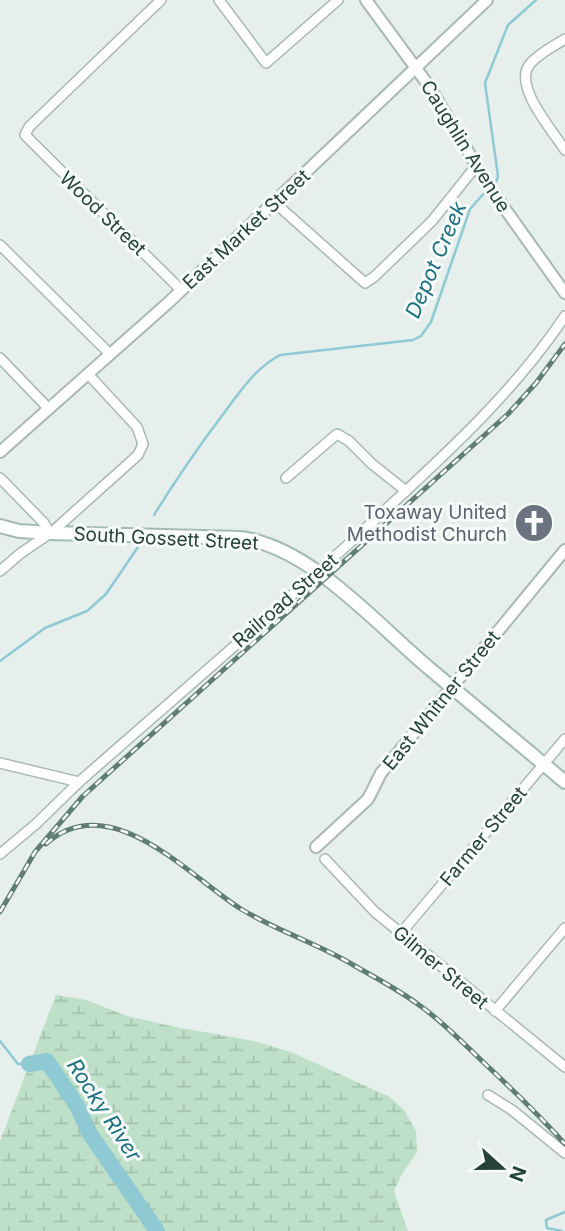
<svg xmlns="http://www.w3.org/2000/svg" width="565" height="1231" viewBox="0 0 565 1231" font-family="Inter,sans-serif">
<defs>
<pattern id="wetland-marsh" width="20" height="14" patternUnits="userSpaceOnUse" patternTransform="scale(1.75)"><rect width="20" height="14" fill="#bfe0c8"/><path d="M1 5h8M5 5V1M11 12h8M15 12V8" fill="none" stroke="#a4c1ad"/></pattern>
</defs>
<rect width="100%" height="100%" fill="#e6efeb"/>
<polygon fill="url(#wetland-marsh)" points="56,995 86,1000 127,1016 171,1026 254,1041 291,1052 390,1097 404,1110 416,1131 417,1152 402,1174 394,1191 408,1231 0,1231 0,1141"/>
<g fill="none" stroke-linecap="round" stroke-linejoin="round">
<g stroke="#8ec9d4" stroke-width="2.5">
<polyline points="492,187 496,183 498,176 485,83 508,25 536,0"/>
<path d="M154,515C175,481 197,449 221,417C239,393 254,369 280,355L413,340L421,336L431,322L470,209L486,191"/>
<polyline points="0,661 45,628 87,611 106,594 138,547"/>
<polyline points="0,1041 18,1064 29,1064"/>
<polyline points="562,1231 547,1228 546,1220 565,1212"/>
</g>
<polyline stroke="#8ec9d4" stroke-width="16" points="29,1064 47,1061 77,1106 90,1134 157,1231"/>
<g stroke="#a8b8b2" stroke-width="12">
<g id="minor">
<polyline points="161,0 29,127 25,135 181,290"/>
<polyline points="219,0 266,63 338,0"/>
<path d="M565,39C554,46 538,54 530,64C512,85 553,131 565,150"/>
<polyline points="274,202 365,283 374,277 432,221 476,166"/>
<polyline points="0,245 110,354"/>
<polyline points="0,358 49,409"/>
<polyline points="0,478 44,523 50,533"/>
<polyline points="286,478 337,434 349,441 372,464 406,491"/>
<polyline points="0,571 21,553 52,532 138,455 143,444 137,427 88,374"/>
<polyline points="0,763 79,782 36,824 0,854"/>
<path d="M79,782C180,693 283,606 381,514C447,453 515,391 565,316"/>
<polyline points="325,859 375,912 565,1067"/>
<polyline points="401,933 565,739"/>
<polyline points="495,1011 565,928"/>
<polyline points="488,1095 512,1110 565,1153"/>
</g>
</g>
<g stroke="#a8b8b2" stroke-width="14">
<g id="tertiary">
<polyline points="366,0 429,86 488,185 565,293"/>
<polyline points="0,452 169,302 487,0"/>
<polyline points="316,847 368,799 381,773 565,550"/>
</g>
</g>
<g stroke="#a4bbb3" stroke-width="16">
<path id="secondary" d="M0,526L19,531L50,533L240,538C310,546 377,625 430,669C475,707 520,744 565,782"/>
</g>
<use href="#minor" stroke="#fff" stroke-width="9"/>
<use href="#tertiary" stroke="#fff" stroke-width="10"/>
<use href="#secondary" stroke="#fff" stroke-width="12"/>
<g stroke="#5f7d75" stroke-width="5">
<g id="rail">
<path d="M46,844C110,786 191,878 241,909C277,931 319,944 355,966C376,978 399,990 419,1005C442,1021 462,1042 482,1061C511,1088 539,1115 565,1144"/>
<polyline points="0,912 35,852 83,796 508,414 536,383 565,344"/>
</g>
</g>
<use href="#rail" stroke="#f7fbf9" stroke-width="2.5" stroke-dasharray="8" stroke-linecap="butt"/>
</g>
<defs>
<g id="church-disc" transform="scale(2.0125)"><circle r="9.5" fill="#6b7280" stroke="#f7fbf9"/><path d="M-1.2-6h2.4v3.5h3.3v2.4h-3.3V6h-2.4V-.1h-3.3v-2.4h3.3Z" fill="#fff"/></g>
</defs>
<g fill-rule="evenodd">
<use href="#church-disc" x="534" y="523"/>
</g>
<g text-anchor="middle" stroke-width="6" stroke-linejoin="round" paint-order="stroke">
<g font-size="19" fill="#24423a" stroke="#f7fbf9">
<text transform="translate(466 146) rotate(58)" y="7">Caughlin Avenue</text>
<text transform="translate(103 213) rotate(44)" y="7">Wood Street</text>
<text transform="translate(246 229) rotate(-43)" y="7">East Market Street</text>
<text transform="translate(166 538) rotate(3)" y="7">South Gossett Street</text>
<text transform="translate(285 600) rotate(-41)" y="7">Railroad Street</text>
<text transform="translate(441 700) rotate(-51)" y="7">East Whitner Street</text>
<text transform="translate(483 836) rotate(-50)" y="7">Farmer Street</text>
<text transform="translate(441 967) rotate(40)" y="7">Gilmer Street</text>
</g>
<g font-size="19" fill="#5b616d" stroke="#f7fbf9" text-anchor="end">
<text x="507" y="519">Toxaway United<tspan x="507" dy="22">Methodist Church</tspan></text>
</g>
<g font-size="21" font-style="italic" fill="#1c6f80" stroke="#f7fbf9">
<text transform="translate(436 260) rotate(-67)" y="7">Depot Creek</text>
<text transform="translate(104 1110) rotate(57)" y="7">Rocky River</text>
</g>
</g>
<g transform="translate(502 1168) rotate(111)" stroke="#f7fbf9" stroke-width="5" paint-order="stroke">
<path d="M0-5L12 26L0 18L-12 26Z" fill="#24423a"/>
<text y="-10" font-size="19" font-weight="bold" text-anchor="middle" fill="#24423a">N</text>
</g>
</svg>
